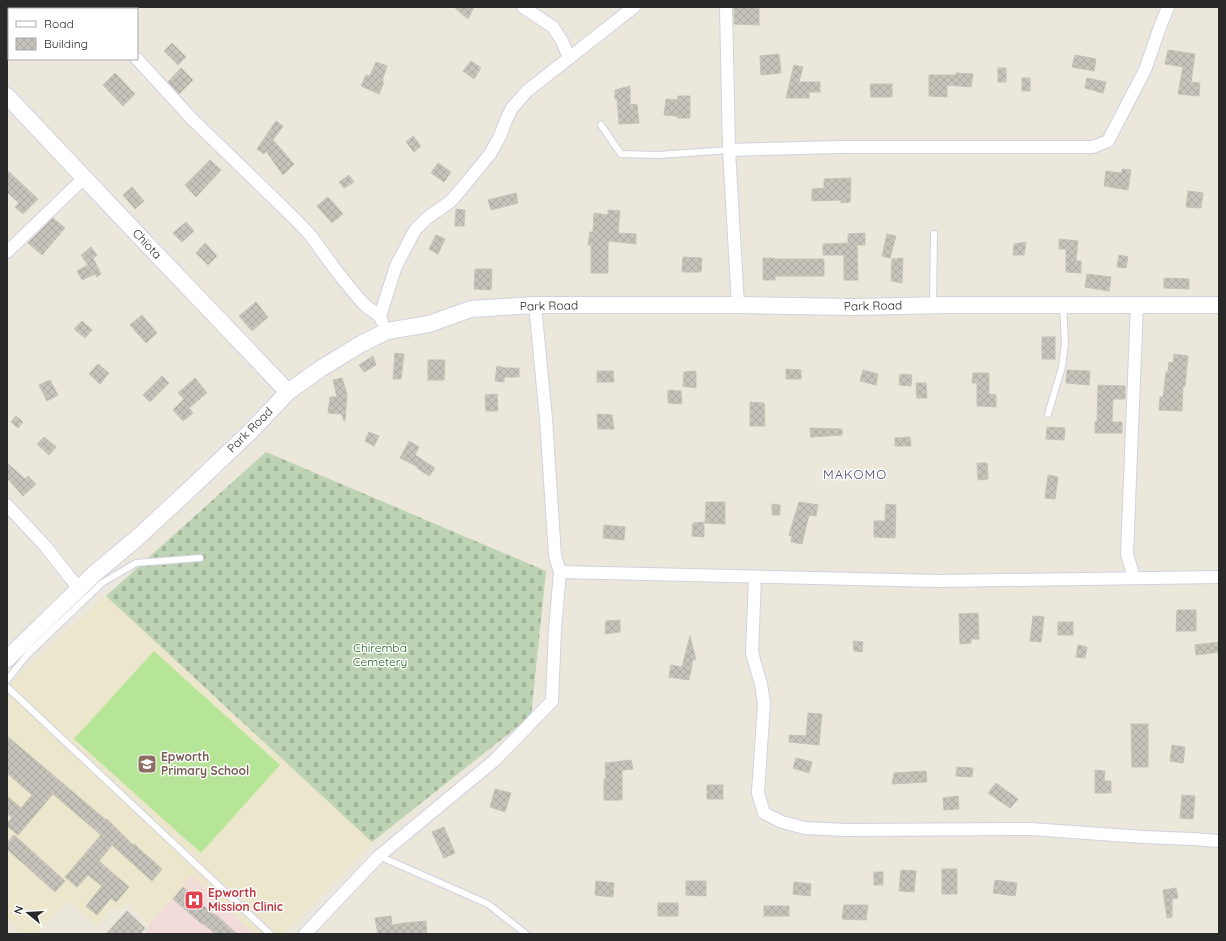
<svg xmlns="http://www.w3.org/2000/svg" width="1226" height="941" viewBox="0 0 1226 941" font-family="Quicksand,sans-serif">
<defs>
<pattern id="cemetery-stones" width="16" height="16" patternUnits="userSpaceOnUse"><rect width="16" height="16" fill="#bdd3b4"/><path d="M2 7V4a2 2 0 0 1 4 0v3zM10 15v-3a2 2 0 0 1 4 0v3z" fill="#a2b59b"/></pattern>
<pattern id="building-cross-hatch" width="8" height="8" patternUnits="userSpaceOnUse"><rect width="8" height="8" fill="#c6c3bb"/><path d="M0 0l8 8M0 8l8-8" fill="none" stroke="#aaa8a1"/></pattern>
</defs>
<rect width="100%" height="100%" fill="#ebe7db"/>
<polygon fill="#ece7cc" points="106,596 372,842 284,934 253,934 192,876 149,925 128,901 119,911 113,907 97,926 69,900 36,934 20,934 7,918 7,686"/>
<polygon fill="#f1dcd9" points="192,875 253,934 144,934 149,925"/>
<polygon fill="url(#cemetery-stones)" points="266,452 546,571 531,716 372,842 106,596"/>
<polygon fill="#b6e597" points="154,651 280,765 201,853 74,739"/>
<g fill="url(#building-cross-hatch)" stroke="#c6c3b5">
<polygon points="454,7 474,7 468,19"/>
<polygon points="734,7 759,7 759,25 734,24"/>
<polygon points="172,43 186,57 178,65 164,51"/>
<polygon points="1168,50 1195,54 1191,82 1200,83 1199,96 1178,94 1183,67 1165,64"/>
<polygon points="779,54 781,73 761,75 760,56"/>
<polygon points="1075,55 1096,59 1094,71 1072,67"/>
<polygon points="471,61 481,68 474,79 463,71"/>
<polygon points="376,62 387,66 382,81 384,82 379,94 361,86 366,75 370,76"/>
<polygon points="794,65 803,67 799,82 820,82 820,92 809,92 809,98 786,98"/>
<polygon points="181,68 193,80 179,94 168,82"/>
<rect x="998" y="68" width="8" height="14"/>
<polygon points="115,73 135,94 123,106 103,85"/>
<polygon points="956,73 973,74 971,87 947,85 947,97 929,96 929,75 956,75"/>
<rect x="1022" y="78" width="8" height="13"/>
<polygon points="1087,78 1106,82 1103,93 1085,88"/>
<polygon points="870,84 892,84 892,97 871,97"/>
<polygon points="630,86 630,105 637,104 639,123 619,124 617,99 615,99 615,90"/>
<polygon points="678,96 690,96 690,118 677,118 677,116 664,115 666,99 677,100"/>
<polygon points="276,121 283,126 273,140 294,164 283,175 266,151 264,154 257,149"/>
<polygon points="413,136 421,146 414,152 406,142"/>
<polygon points="210,160 221,170 196,197 185,185"/>
<polygon points="438,163 451,172 444,182 431,173"/>
<polygon points="1122,169 1131,170 1128,190 1104,186 1106,171 1122,173"/>
<polygon points="7,170 38,199 23,214 15,207 19,203 7,192"/>
<polygon points="349,175 354,182 344,188 339,182"/>
<polygon points="851,178 850,202 841,203 841,200 812,201 812,189 824,188 824,179"/>
<polygon points="132,187 144,201 135,209 123,195"/>
<polygon points="1188,191 1203,193 1201,208 1186,207"/>
<polygon points="516,193 518,203 491,210 488,200"/>
<polygon points="328,197 343,214 332,223 317,206"/>
<polygon points="456,209 465,210 464,226 455,226"/>
<polygon points="608,210 620,211 618,233 636,234 636,244 608,241 608,273 591,273 591,245 588,245 590,232 593,232 594,213 608,215"/>
<polygon points="53,218 65,228 42,255 28,243"/>
<polygon points="186,222 194,231 182,242 173,233"/>
<polygon points="865,233 865,245 857,245 858,280 844,280 844,255 823,255 823,244 848,243 848,234"/>
<polygon points="887,234 896,236 890,258 882,256"/>
<polygon points="436,235 445,239 438,254 429,249"/>
<polygon points="1059,239 1078,241 1076,261 1081,261 1081,273 1066,272 1066,249 1059,249"/>
<polygon points="1026,242 1024,255 1013,255 1014,244"/>
<polygon points="205,243 217,256 208,265 196,253"/>
<polygon points="91,247 97,255 93,258 101,274 97,277 95,274 82,280 77,271 88,265 81,255"/>
<polygon points="1119,255 1128,257 1126,268 1117,267"/>
<polygon points="683,257 702,258 701,272 682,272"/>
<polygon points="763,258 774,258 774,259 824,259 824,276 775,276 775,280 763,280"/>
<polygon points="903,258 902,283 891,281 892,259"/>
<polygon points="475,269 492,269 491,290 474,289"/>
<polygon points="1087,274 1111,277 1109,291 1085,287"/>
<polygon points="1164,278 1189,279 1189,289 1164,288"/>
<polygon points="256,302 268,317 252,331 239,316"/>
<polygon points="142,315 157,333 146,343 130,325"/>
<polygon points="82,321 92,330 85,338 74,329"/>
<rect x="1042" y="337" width="13" height="22"/>
<polygon points="395,353 404,354 401,379 393,379"/>
<polygon points="1174,354 1188,356 1185,386 1183,386 1182,411 1159,410 1160,397 1163,397 1166,372 1168,372 1169,362 1173,363"/>
<polygon points="373,356 376,365 364,372 359,365"/>
<polygon points="428,360 445,360 444,380 428,380"/>
<polygon points="98,364 109,373 100,384 89,374"/>
<polygon points="497,366 504,368 519,368 519,377 504,377 504,382 495,381"/>
<polygon points="786,369 801,370 801,379 786,379"/>
<polygon points="863,370 878,374 876,385 860,381"/>
<polygon points="1067,370 1090,371 1089,385 1066,383"/>
<polygon points="597,371 613,371 614,382 597,382"/>
<polygon points="696,371 696,388 683,386 684,372"/>
<polygon points="973,373 989,373 989,394 996,395 996,407 977,406 977,383 972,383"/>
<polygon points="900,374 912,375 911,386 899,385"/>
<polygon points="162,376 169,383 150,402 143,395"/>
<polygon points="195,378 207,393 189,408 193,413 183,421 173,410 184,399 178,393"/>
<polygon points="342,378 347,394 345,421 344,421 342,414 328,413 330,397 337,397 333,380"/>
<polygon points="50,380 58,395 47,401 39,385"/>
<polygon points="916,383 926,383 927,398 917,398"/>
<polygon points="1098,385 1125,386 1125,399 1113,399 1112,422 1122,422 1122,433 1095,433 1095,422 1097,422"/>
<polygon points="668,390 681,391 682,404 668,403"/>
<polygon points="497,394 498,411 486,411 485,395"/>
<polygon points="750,402 764,403 765,426 750,426"/>
<polygon points="597,414 612,415 614,429 598,429"/>
<polygon points="16,416 23,422 18,428 11,422"/>
<polygon points="1047,427 1065,428 1064,440 1046,439"/>
<polygon points="810,428 842,429 842,435 811,437"/>
<polygon points="369,432 379,436 374,446 365,441"/>
<polygon points="44,437 56,447 49,455 37,444"/>
<polygon points="910,437 911,446 895,446 895,438"/>
<polygon points="409,441 419,447 415,455 435,468 429,476 417,468 418,467 400,458"/>
<polygon points="7,463 25,479 28,476 36,484 23,496 7,478"/>
<polygon points="977,463 987,463 988,479 978,480"/>
<polygon points="1048,475 1058,477 1055,499 1045,498"/>
<polygon points="706,502 725,502 725,524 705,523"/>
<polygon points="799,502 818,505 816,516 809,515 802,544 791,542 792,536 789,535"/>
<polygon points="772,504 780,505 780,515 772,515"/>
<polygon points="886,504 896,505 895,538 874,537 874,521 885,521"/>
<polygon points="704,522 704,537 692,536 693,523"/>
<polygon points="604,525 625,527 624,540 603,538"/>
<polygon points="1177,610 1196,610 1196,631 1176,631"/>
<polygon points="978,613 979,639 971,639 971,643 960,644 959,614"/>
<polygon points="1033,616 1044,617 1041,642 1030,641"/>
<polygon points="620,620 620,632 605,634 606,621"/>
<rect x="1058" y="622" width="15" height="13"/>
<polygon points="690,636 696,660 693,659 689,680 669,677 671,665 682,667"/>
<polygon points="853,641 863,642 862,652 854,651"/>
<polygon points="1219,642 1219,652 1196,655 1195,645"/>
<polygon points="1078,645 1087,647 1085,658 1076,657"/>
<polygon points="808,713 822,714 819,745 789,742 789,735 806,736"/>
<polygon points="1131,724 1148,724 1148,767 1132,767"/>
<polygon points="7,736 106,820 107,819 133,845 134,844 162,869 152,881 112,845 99,861 129,887 116,902 111,898 97,915 86,906 102,886 88,875 77,887 65,877 101,835 53,794 18,835 7,826 7,823 12,818 7,813 7,796 21,808 32,795 7,773"/>
<polygon points="1172,745 1185,747 1183,763 1170,761"/>
<polygon points="796,758 812,762 809,773 793,768"/>
<polygon points="631,760 633,769 622,770 622,800 604,800 604,779 606,779 605,763"/>
<polygon points="957,767 973,768 972,777 956,776"/>
<polygon points="1095,770 1105,771 1104,781 1111,781 1111,793 1095,793"/>
<polygon points="926,771 927,782 892,784 894,773"/>
<polygon points="996,783 1018,799 1010,808 988,793"/>
<rect x="707" y="785" width="16" height="14"/>
<polygon points="495,789 511,793 505,812 490,807"/>
<polygon points="1182,795 1195,796 1193,819 1180,818"/>
<polygon points="958,796 959,809 944,810 943,798"/>
<polygon points="444,827 455,853 444,858 432,832"/>
<polygon points="14,835 65,881 55,892 7,849 7,843"/>
<rect x="942" y="869" width="15" height="25"/>
<polygon points="901,870 916,871 914,892 899,891"/>
<rect x="874" y="872" width="9" height="13"/>
<polygon points="995,880 1017,883 1015,896 993,893"/>
<polygon points="596,881 614,883 613,897 595,895"/>
<polygon points="686,881 706,881 706,896 686,895"/>
<polygon points="794,882 811,884 810,896 793,894"/>
<polygon points="183,887 214,915 215,914 237,934 215,934 203,923 202,924 173,899"/>
<polygon points="1176,888 1178,898 1172,899 1172,917 1167,918 1163,890"/>
<rect x="658" y="903" width="20" height="13"/>
<polygon points="844,905 868,905 866,920 842,919"/>
<rect x="764" y="906" width="25" height="10"/>
<polygon points="127,911 145,928 140,934 106,934"/>
<polygon points="391,916 392,925 404,923 426,921 427,934 378,934 375,918"/>
</g>
<g fill="none" stroke-linecap="round" stroke-linejoin="round">
<g stroke="#d1d1e1" stroke-width="8">
<g id="service">
<polyline points="601,125 621,154 658,155 729,150"/>
<polyline points="933,305 934,234"/>
<polyline points="1048,414 1062,367 1065,343 1063,306"/>
<polyline points="7,680 27,655 102,583 136,563 200,558"/>
<polyline points="7,687 270,934"/>
<polyline points="379,856 488,904 526,934"/>
</g>
</g>
<g stroke="#d1d1e1" stroke-width="14">
<g id="minor">
<polyline points="88,7 90,9"/>
<polyline points="523,7 553,27 562,41 569,58"/>
<polyline points="726,7 729,150 738,305"/>
<polyline points="137,59 192,119 295,219 311,236 337,272 361,301 367,307 380,316 382,321"/>
<polyline points="729,150 839,147 1093,147 1108,141 1145,70 1160,27 1168,7"/>
<polyline points="7,252 84,178"/>
<polyline points="380,316 396,266 415,230 427,218 451,201 463,187 490,154 500,136 507,118 512,108 527,91 634,7"/>
<polyline points="7,505 46,547 79,589"/>
<polyline points="560,572 938,581 1219,577"/>
<polyline points="755,577 752,653 761,684 764,703 758,793 764,813 782,822 805,828 845,830 1031,829 1143,837 1193,839 1219,841"/>
<polyline points="1134,578 1127,554 1137,304"/>
<polyline points="305,934 379,856 495,760 552,701 555,629 560,572 555,556 546,419 535,305"/>
</g>
</g>
<g stroke="#d1d1e1" stroke-width="18">
<g id="tertiary">
<path d="M7,96C100,195 194,294 288,392"/>
<polyline points="7,659 94,574 136,539 192,487 250,432 288,392 320,369 361,344 387,331 429,324 471,309 535,305 738,305 853,307 949,305 1219,305"/>
</g>
</g>
<use href="#service" stroke="#fff" stroke-width="6"/>
<use href="#minor" stroke="#fff" stroke-width="12"/>
<use href="#tertiary" stroke="#fff" stroke-width="16"/>
</g>
<defs>
<g id="school-square" transform="scale(1)"><rect x="-9" y="-9" width="18" height="18" rx="4" fill="#8d6e63" stroke="#fff"/><path d="M0-5L7-2L0 1L-7-2ZM-4 1L0 2.5L4 1V4Q0 6-4 4Z" fill="#fff"/></g>
<g id="hospital-square" transform="scale(1)"><rect x="-9" y="-9" width="18" height="18" rx="4" fill="#e0444e" stroke="#fff"/><path d="M-5-5h3v3.5h4V-5h3V5h-3V1.5h-4V5h-3Z" fill="#fff"/></g>
</defs>
<g fill-rule="evenodd">
<use href="#school-square" x="147" y="764"/>
<use href="#hospital-square" x="194" y="900"/>
</g>
<g text-anchor="middle" stroke-width="3" stroke-linejoin="round" paint-order="stroke">
<g font-size="12" fill="#292929" stroke="#fff">
<text transform="translate(147 244) rotate(47)" y="4">Chiota</text>
<text transform="translate(549 306) rotate(-1)" y="4">Park Road</text>
<text transform="translate(873 306) rotate(-1)" y="4">Park Road</text>
<text transform="translate(250 430) rotate(-45)" y="4">Park Road</text>
</g>
<g font-size="12" fill="#1f621d" stroke="#fff">
<text x="380" y="652">Chiremba<tspan x="380" dy="14">Cemetery</tspan></text>
</g>
<g font-size="12" font-weight="bold" fill="#785e54" stroke="#fff" text-anchor="start">
<text x="161" y="761">Epworth<tspan x="161" dy="14">Primary School</tspan></text>
</g>
<g font-size="12" font-weight="bold" fill="#be3a42" stroke="#fff" text-anchor="start">
<text x="208" y="897">Epworth<tspan x="208" dy="14">Mission Clinic</tspan></text>
</g>
<g font-size="13" letter-spacing="1" fill="#4c4c77" stroke="#fff">
<text x="855" y="479">MAKOMO</text>
</g>
</g>
<rect width="1226" height="941" fill="none" stroke="#292929" stroke-width="16"/>
<rect x="8" y="8" width="130" height="52" fill="#ffffff" stroke="#a9a9a9"/>
<rect x="16" y="21" width="20" height="6" fill="#ffffff" stroke="#a9a9a9"/>
<text x="44" y="28" font-size="12" fill="#292929">Road</text>
<rect x="16" y="38" width="20" height="12" fill="url(#building-cross-hatch)" stroke="#a9a9a9"/>
<text x="44" y="48" font-size="12" fill="#292929">Building</text>
<g transform="translate(28 913) rotate(288)" stroke="#ffffff" stroke-width="3" paint-order="stroke">
<path d="M0-3L7 15L0 10L-7 15Z" fill="#292929"/>
<text y="-6" font-size="11" font-weight="bold" text-anchor="middle" fill="#292929">N</text>
</g>
</svg>
